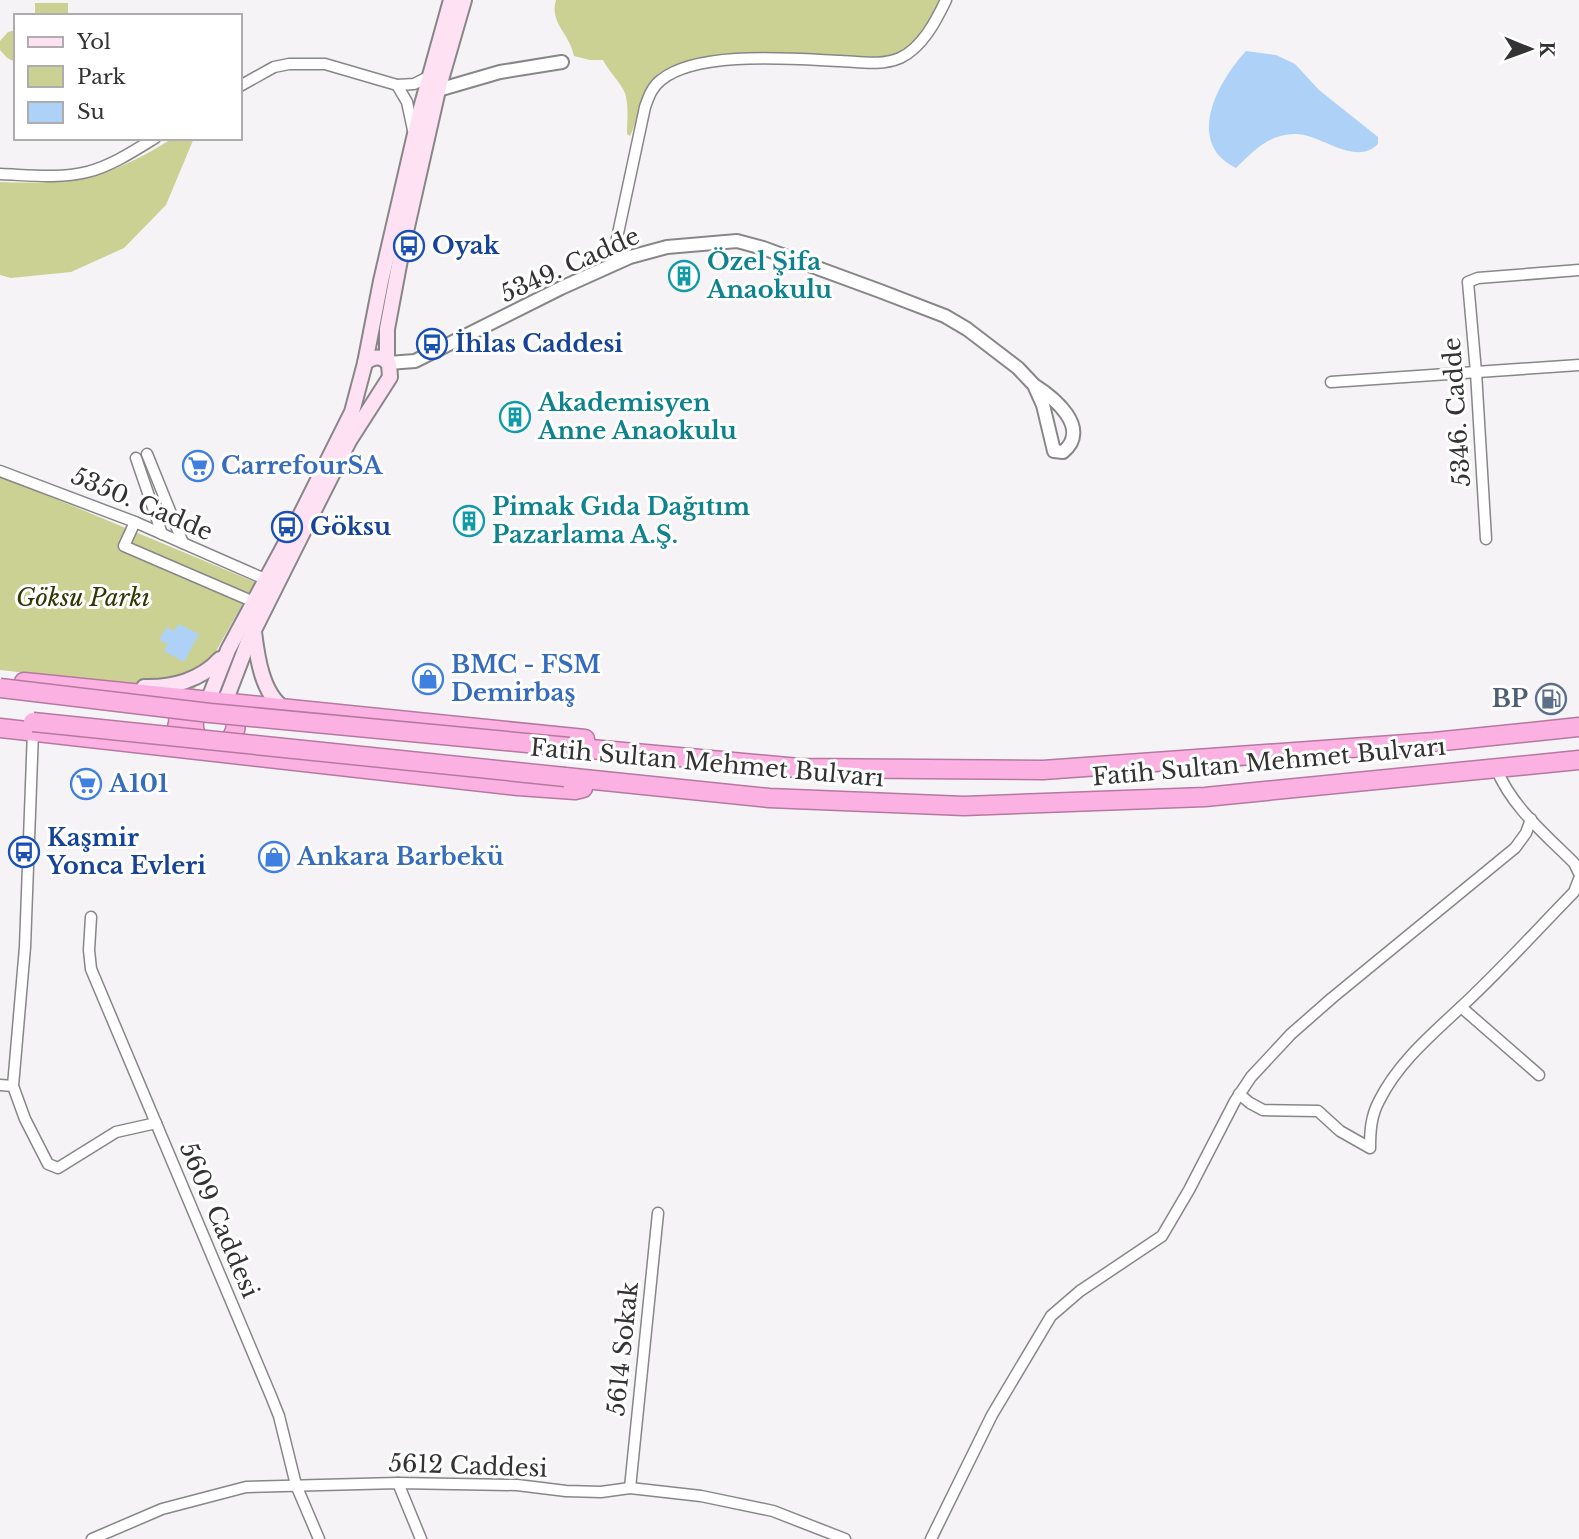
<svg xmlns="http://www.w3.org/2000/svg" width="1579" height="1539" viewBox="0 0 1579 1539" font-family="'Libre Baskerville',serif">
<rect width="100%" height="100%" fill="#f5f3f6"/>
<g fill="#cbd193">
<path d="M556,0H939C929,21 918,42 896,54C878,63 857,56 838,55C795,53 684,46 655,77C638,95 640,117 630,136L627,134C627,121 629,106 625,93C621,83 609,72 603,60H590L574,56C570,34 549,23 556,0Z"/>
<rect x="35" y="3" width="33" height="13"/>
<path d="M16,30V61C8,61 5,55 0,50V41L8,32Z"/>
<path d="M173,138H194L166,205L124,248L71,272L11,278L0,275V182C74,185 110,178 173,138Z"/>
<path d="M0,477C86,510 170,547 255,582L193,692L0,670Z"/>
</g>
<g fill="#aed1f8">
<path d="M1246,51L1276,55L1295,64L1319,90L1378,137V144C1355,167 1321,134 1296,134C1270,133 1252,152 1236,168C1184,143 1218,81 1246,51Z"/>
<polygon points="179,624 199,634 184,662 164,651 168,644 159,640 167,627 174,631"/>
</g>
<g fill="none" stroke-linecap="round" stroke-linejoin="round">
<g stroke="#888689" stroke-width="13">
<g id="minor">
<polyline points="397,85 407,102 413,130"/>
<polyline points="240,86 274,67 289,64 325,64 397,85 414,84 430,76"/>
<path d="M0,174C28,175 59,179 87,172C111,166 134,151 155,138"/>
<path d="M616,264L617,238L645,107C649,96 652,87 661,80C698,50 794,59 841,61C861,62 881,66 900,58C922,48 936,21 946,0"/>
<polyline points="1331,382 1579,365"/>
<polyline points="147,454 183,543"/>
<polyline points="136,458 162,534"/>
<polyline points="0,471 135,522 267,580"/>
<polyline points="135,522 124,546 254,602"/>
<polyline points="1486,539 1476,372 1468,282 1478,278 1579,270"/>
<polyline points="33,731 25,947 13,1086 25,1119 48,1164 58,1168 116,1132 156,1123"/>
<path d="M1496,768C1511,806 1545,834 1574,863L1579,873"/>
<polyline points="91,917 89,950 91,969 271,1396 279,1416 296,1485 319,1539"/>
<polyline points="1461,1007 1539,1075"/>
<polyline points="0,1085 13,1086"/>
<path d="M1239,1094L1250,1103L1263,1110L1318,1111L1340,1131L1370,1148C1370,1131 1371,1116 1379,1101C1398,1063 1430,1036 1460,1008C1500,971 1536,931 1574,892L1579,879"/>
<polyline points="398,1483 421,1539"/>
<polyline points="630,1488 658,1213"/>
<polyline points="92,1539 162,1509 246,1487 398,1483 517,1485 566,1491 601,1492 630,1488 701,1496 773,1511 845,1539"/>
<polyline points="931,1539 992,1415 1051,1316 1080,1291 1162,1236 1189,1190 1235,1101 1251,1077 1291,1034 1332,998 1515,848 1526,833 1531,819"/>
</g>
</g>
<g stroke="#888689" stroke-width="16">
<g id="tertiary">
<polyline points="438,90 500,72 562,62"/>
<path d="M388,363L415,361L561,288L630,257L667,247L737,241L763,248L880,291L945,316L967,329L1018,368L1034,385L1043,405L1054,451L1063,452C1092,428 1053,397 1034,385"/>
</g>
</g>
<g stroke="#888689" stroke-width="18">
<g id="secondary">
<polyline points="387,361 387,329 402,249 438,90 464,0"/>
<path d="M254,632C257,656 262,695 285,709"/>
<path d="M144,687C172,688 201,680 220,659"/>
<polyline points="208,701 228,650 297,522 352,412 365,363 381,281 421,108 451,0"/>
<path d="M225,702L248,642L300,538L349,441L390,377L389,364C382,355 373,356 365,363"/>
</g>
</g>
<g stroke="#b579a0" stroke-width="21">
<g id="trunk">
<polyline points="24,682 585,739"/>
<polyline points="0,728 518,786 575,790 583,788"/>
<path d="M163,743C181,734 184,711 168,698"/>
<polyline points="569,747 799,768 1043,770 1434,742 1579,727"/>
<path d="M202,749C191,726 189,720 208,701"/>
<path d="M219,751C237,734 242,726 226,704"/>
<polyline points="565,777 769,798 964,806 1205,797 1579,760"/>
</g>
</g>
<use href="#minor" stroke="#fff" stroke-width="10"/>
<use href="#tertiary" stroke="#fff" stroke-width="12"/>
<use href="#secondary" stroke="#fee2f4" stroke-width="14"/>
<use href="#trunk" stroke="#fbb2e2" stroke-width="18"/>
<g stroke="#b579a0" stroke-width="21" stroke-linecap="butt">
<g id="trunk-bridge">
<polyline points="0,688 210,713 569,747"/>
<polyline points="33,722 565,777"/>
</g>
</g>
<use href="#trunk-bridge" stroke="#fbb2e2" stroke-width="18"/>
</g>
<defs>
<g id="bus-ring" transform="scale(1.575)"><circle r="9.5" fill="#fff" stroke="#1a4fb4" stroke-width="1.5"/><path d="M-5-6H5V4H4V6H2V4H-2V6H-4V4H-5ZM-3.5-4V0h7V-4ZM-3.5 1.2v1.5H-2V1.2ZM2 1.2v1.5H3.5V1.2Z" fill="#1a4fb4"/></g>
<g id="building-ring" transform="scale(1.575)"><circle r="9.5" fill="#fff" stroke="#0f9aa8" stroke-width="1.5"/><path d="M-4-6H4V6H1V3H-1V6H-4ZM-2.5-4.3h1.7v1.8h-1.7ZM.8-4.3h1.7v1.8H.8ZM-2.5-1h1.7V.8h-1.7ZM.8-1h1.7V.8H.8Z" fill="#0f9aa8"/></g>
<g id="supermarket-ring" transform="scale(1.575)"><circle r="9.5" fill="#fff" stroke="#3f7fe0" stroke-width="1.5"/><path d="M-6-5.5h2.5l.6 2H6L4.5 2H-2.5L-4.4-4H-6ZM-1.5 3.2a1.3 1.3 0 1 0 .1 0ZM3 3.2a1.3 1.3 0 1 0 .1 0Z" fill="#3f7fe0"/></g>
<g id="shop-ring" transform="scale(1.575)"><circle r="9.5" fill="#fff" stroke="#3f7fe0" stroke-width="1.5"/><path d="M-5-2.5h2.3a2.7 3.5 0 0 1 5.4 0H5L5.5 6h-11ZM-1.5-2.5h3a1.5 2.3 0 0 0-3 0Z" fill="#3f7fe0"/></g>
<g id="fuel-ring" transform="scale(1.575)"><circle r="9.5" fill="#fff" stroke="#5c6f8a" stroke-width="1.5"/><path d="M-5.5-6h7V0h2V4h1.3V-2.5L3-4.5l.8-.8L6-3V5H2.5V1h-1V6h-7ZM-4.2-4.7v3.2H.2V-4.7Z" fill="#5c6f8a"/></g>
</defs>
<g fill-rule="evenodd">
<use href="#bus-ring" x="409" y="246"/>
<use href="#building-ring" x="684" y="276"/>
<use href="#bus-ring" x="432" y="344"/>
<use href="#building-ring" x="515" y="417"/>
<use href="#supermarket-ring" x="198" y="466"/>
<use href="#building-ring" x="469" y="521"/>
<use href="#bus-ring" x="287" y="527"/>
<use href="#shop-ring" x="428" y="679"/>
<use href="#fuel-ring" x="1551" y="699"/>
<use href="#supermarket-ring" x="86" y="784"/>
<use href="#bus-ring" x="24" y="852"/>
<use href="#shop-ring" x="274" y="857"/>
</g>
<g text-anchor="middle" stroke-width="6" stroke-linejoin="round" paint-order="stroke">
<g font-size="24" font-weight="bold" fill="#164399" stroke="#fff" text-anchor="start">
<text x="432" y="254">Oyak</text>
<text x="455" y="352">İhlas Caddesi</text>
<text x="310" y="535">Göksu</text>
<text x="47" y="846">Kaşmir<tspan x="47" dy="28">Yonca Evleri</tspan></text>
</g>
<g font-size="24" font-weight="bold" fill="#0d838f" stroke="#fff" text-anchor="start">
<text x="707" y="270">Özel Şifa<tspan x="707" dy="28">Anaokulu</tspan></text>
<text x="538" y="411">Akademisyen<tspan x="538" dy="28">Anne Anaokulu</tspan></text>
<text x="492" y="515">Pimak Gıda Dağıtım<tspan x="492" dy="28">Pazarlama A.Ş.</tspan></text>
</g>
<g font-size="24" fill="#343334" stroke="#fff">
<text transform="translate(570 265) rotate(-24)" y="8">5349. Cadde</text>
<text transform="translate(1457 412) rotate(-94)" y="8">5346. Cadde</text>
<text transform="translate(142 504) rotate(23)" y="8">5350. Cadde</text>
<text transform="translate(1269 762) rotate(-5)" y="8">Fatih Sultan Mehmet Bulvarı</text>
<text transform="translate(707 763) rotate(5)" y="8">Fatih Sultan Mehmet Bulvarı</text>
<text transform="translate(219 1220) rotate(67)" y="8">5609 Caddesi</text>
<text transform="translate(623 1349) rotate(-84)" y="8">5614 Sokak</text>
<text transform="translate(468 1466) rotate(2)" y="8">5612 Caddesi</text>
</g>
<g font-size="24" font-weight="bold" fill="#366cbe" stroke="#fff" text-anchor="start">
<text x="221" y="474">CarrefourSA</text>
<text x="451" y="673">BMC - FSM<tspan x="451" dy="28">Demirbaş</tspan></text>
<text x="109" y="792">A101</text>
<text x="297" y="865">Ankara Barbekü</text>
</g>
<g font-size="24" font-style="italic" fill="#343604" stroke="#fff">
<text x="83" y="606">Göksu Parkı</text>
</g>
<g font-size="24" font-weight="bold" fill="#4e5e75" stroke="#fff" text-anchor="end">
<text x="1528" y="707">BP</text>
</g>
</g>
<rect x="14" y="14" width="228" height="126" fill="#ffffff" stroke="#aeadae" stroke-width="2"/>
<rect x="28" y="37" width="35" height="10" fill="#fee2f4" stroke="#aeadae" stroke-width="2"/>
<text x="77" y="49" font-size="21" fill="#343334">Yol</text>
<rect x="28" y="66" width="35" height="21" fill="#cbd193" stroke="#aeadae" stroke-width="2"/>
<text x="77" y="84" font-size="21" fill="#343334">Park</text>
<rect x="28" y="102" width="35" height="21" fill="#aed1f8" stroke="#aeadae" stroke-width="2"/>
<text x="77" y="119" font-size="21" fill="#343334">Su</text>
<g transform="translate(1530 49) rotate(91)" stroke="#ffffff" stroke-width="5" paint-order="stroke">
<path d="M0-5L12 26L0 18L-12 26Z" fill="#343334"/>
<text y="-10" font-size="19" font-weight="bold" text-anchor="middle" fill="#343334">K</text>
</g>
</svg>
